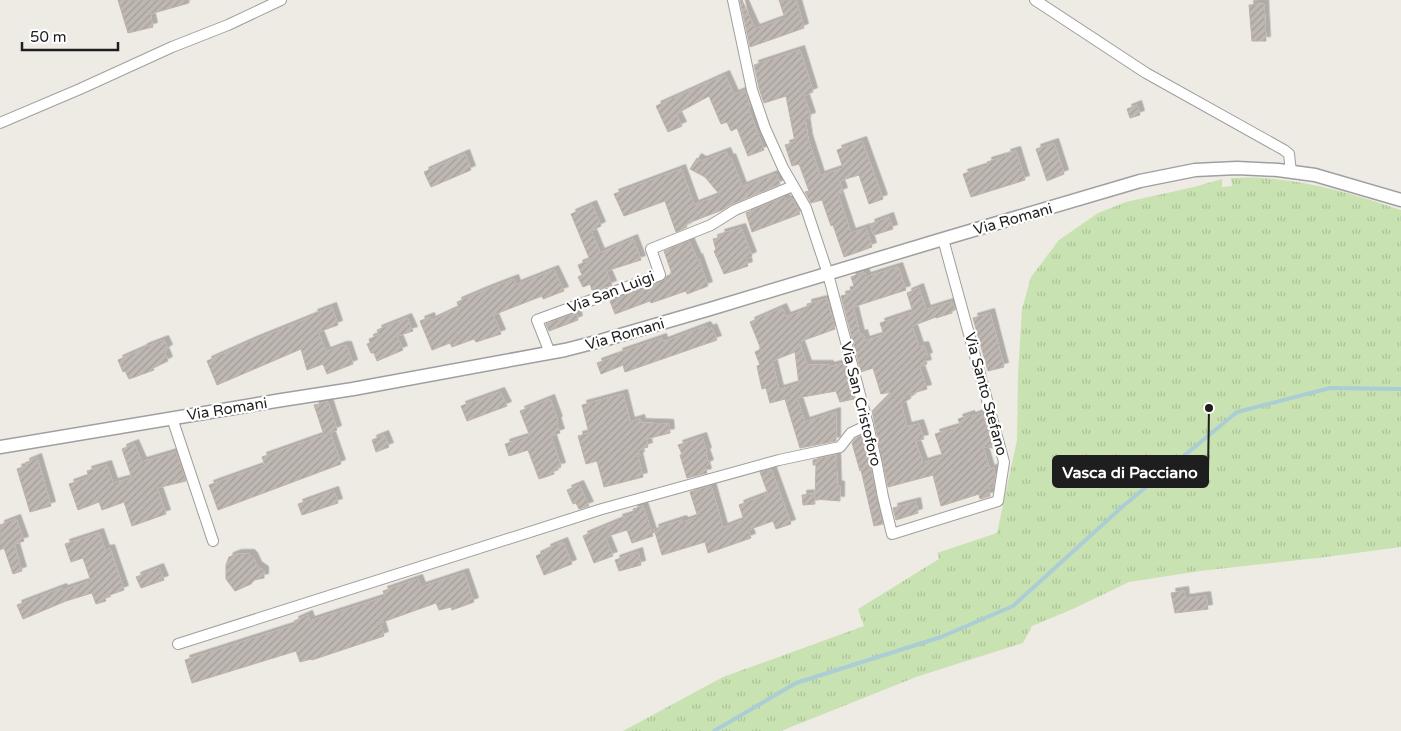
<svg xmlns="http://www.w3.org/2000/svg" width="1401" height="731" viewBox="0 0 1401 731" font-family="'Varela Round',sans-serif">
<defs>
<pattern id="grass-tufts" width="24" height="20" patternUnits="userSpaceOnUse" patternTransform="scale(1.25)"><rect width="24" height="20" fill="#c9e2b1"/><path d="M3 7l-1-3M5 7V3M7 7l1-3M15 17l-1-3M17 17v-4M19 17l1-3" fill="none" stroke="#acc198"/></pattern>
<pattern id="building-hatch" width="6" height="6" patternUnits="userSpaceOnUse" patternTransform="scale(1.25)"><rect width="6" height="6" fill="#beb7b2"/><path d="M-1 1l2-2M0 6l6-6M5 7l2-2" fill="none" stroke="#a39d99"/></pattern>
<filter id="shadow"><feDropShadow dx="4.5" dy="-4.5" stdDeviation="0" flood-color="#0004"/></filter>
</defs>
<rect width="100%" height="100%" fill="#eeebe5"/>
<path fill="url(#grass-tufts)" d="M1231,178C1242,178 1252,177 1262,178C1310,181 1356,195 1401,210V547L1318,558L1200,571L1129,582L1073,609L1032,626L1023,643L916,677L781,731H623L723,677L864,626L858,609L939,559L937,553L997,533L1017,440L1018,375L1022,309L1031,277L1059,240L1098,213L1126,202L1194,187L1222,179V187L1232,186Z"/>
<g fill="none" stroke-linecap="round" stroke-linejoin="round">
<polyline stroke="#aacdd6" stroke-width="4" points="714,731 796,683 941,637 1013,606 1122,507 1237,412 1330,388 1401,389"/>
</g>
<g fill="url(#building-hatch)" stroke="#beb2a9" fill-rule="evenodd" filter="url(#shadow)">
<polygon points="118,0 189,0 189,3 150,14 153,27 128,33"/>
<polygon points="740,0 742,0 755,29 785,18 779,0 796,0 804,28 750,47"/>
<polygon points="1264,4 1266,41 1252,41 1249,5"/>
<polygon points="800,50 813,92 804,96 811,117 805,119 808,139 820,176 843,168 837,150 862,141 883,199 869,204 859,175 839,181 843,192 838,194 851,233 866,228 872,247 844,257 833,225 831,226 822,200 811,203 805,192 809,191 799,164 792,166 785,145 795,142 786,96 764,103 759,88 754,65"/>
<polygon points="725,75 734,95 745,90 750,107 748,108 764,150 748,156 737,128 731,131 727,122 721,124 709,96 676,114 682,126 668,132 656,106"/>
<polygon points="1137,105 1140,115 1130,118 1127,109"/>
<polygon points="1054,143 1064,174 1047,181 1036,149"/>
<polygon points="1016,151 1025,180 971,197 963,174 988,166 987,162 1007,156 1006,154"/>
<polygon points="726,152 729,159 731,158 742,187 776,174 780,184 732,204 722,210 686,224 687,227 676,232 665,201 624,216 614,194 681,169 694,205 720,195 705,177 690,169 697,158 702,161"/>
<polygon points="465,154 471,170 431,187 424,172"/>
<polygon points="784,197 786,201 792,198 800,214 752,232 746,213"/>
<polygon points="592,205 601,226 591,231 600,253 633,239 641,260 606,271 612,285 596,291 592,290 590,284 583,287 578,277 582,275 578,265 590,260 571,214"/>
<polygon points="889,217 893,229 874,235 870,224"/>
<polygon points="741,228 752,256 746,259 748,266 724,274 714,251 716,250 713,239 721,237 720,234"/>
<polygon points="689,241 697,259 698,258 708,286 687,294 686,291 651,303 650,301 615,314 610,301 665,280 667,276 672,274 664,251"/>
<polygon points="898,267 906,290 853,307 860,335 863,334 865,341 884,335 880,323 913,312 907,293 919,288 926,310 952,302 955,310 952,311 952,313 936,318 936,317 912,326 919,347 924,346 928,357 925,358 927,364 919,366 927,389 910,394 911,398 901,404 907,427 919,424 924,439 915,441 923,463 943,457 935,434 961,426 958,419 970,415 971,417 982,413 993,448 983,447 990,470 994,468 995,478 993,487 989,488 990,496 980,499 979,494 941,506 933,475 888,487 872,411 891,392 881,394 873,368 861,372 841,296 852,293 850,287 854,286 851,277 864,272 866,277"/>
<polygon points="554,270 564,291 543,299 542,296 493,315 501,334 476,342 474,339 452,347 450,343 432,350 420,321 430,317 431,321 459,308 457,302 483,291 514,279 516,285"/>
<path d="M827,299L835,329L799,342L807,365H829V367L845,363L854,399L840,402L836,391L797,398L805,422L836,412V441L800,448L785,399L770,403L766,388L762,389L757,366L760,365L755,352L761,349L750,322L782,308L786,317L808,309L807,304ZM795,352L799,384L779,390L772,361Z"/>
<polygon points="332,307 338,325 318,332 326,352 342,346 347,346 353,364 327,374 323,364 307,370 301,349 217,385 207,361 252,341 314,316 313,314"/>
<polygon points="576,313 578,320 549,331 546,324"/>
<polygon points="990,313 1004,367 988,371 973,318"/>
<polygon points="407,318 413,331 397,336 403,350 377,361 374,353 371,353 367,344 370,343 369,339 379,335 377,330"/>
<polygon points="706,326 709,330 712,328 717,340 625,372 623,365 601,374 597,363 619,355 618,353 662,338 663,342"/>
<polygon points="164,340 168,349 164,351 168,361 153,368 154,370 129,379 125,371 123,372 118,360 143,349 143,348"/>
<polygon points="500,392 507,406 467,421 461,406"/>
<polygon points="623,394 630,422 640,419 641,423 669,424 670,433 646,439 648,447 638,450 640,456 638,457 643,477 604,487 597,461 586,464 578,436 589,433 582,405"/>
<polygon points="550,399 558,421 556,421 560,433 551,436 561,467 553,469 554,474 539,479 528,450 509,456 505,444 530,436 520,411"/>
<polygon points="328,402 337,430 327,434 330,433 341,464 218,510 209,485 265,465 262,457 324,435 314,405"/>
<polygon points="384,435 389,447 376,452 372,440"/>
<polygon points="863,435 883,524 874,526 861,470 860,471 852,443 855,439"/>
<polygon points="702,437 707,452 705,453 709,464 705,466 707,473 687,478 680,455 682,454 678,445"/>
<polygon points="134,444 142,462 176,452 186,481 157,488 166,514 132,526 124,502 102,510 99,502 78,510 69,484 89,477 87,471 107,465 113,483 132,478 122,449"/>
<polygon points="836,455 837,485 840,486 840,501 815,499 816,465 813,465 813,460"/>
<polygon points="37,458 51,506 30,512 17,469 26,466 25,463"/>
<polygon points="771,469 791,524 776,529 773,521 748,530 751,538 708,553 705,542 662,555 654,529 682,520 684,522 698,517 690,492 711,486 723,528 744,520 739,505 768,494 760,472"/>
<polygon points="579,485 589,506 579,509 576,503 573,504 567,490"/>
<polygon points="334,491 338,503 302,515 298,504"/>
<polygon points="814,494 815,504 803,505 802,495"/>
<polygon points="916,502 918,513 896,520 893,508"/>
<polygon points="643,506 653,536 632,543 627,530 605,537 613,556 594,563 583,536 619,521 618,519 634,514 633,509"/>
<polygon points="16,519 24,541 14,544 22,571 13,574 4,548 0,550 0,525"/>
<polygon points="99,533 105,550 110,549 124,590 104,597 106,601 96,604 92,593 66,601 23,619 17,605 62,588 63,590 91,581 83,558 71,562 65,544"/>
<polygon points="563,542 572,564 544,575 536,556 547,551 546,549"/>
<polygon points="638,552 641,565 619,571 615,560"/>
<polygon points="237,554 250,554 253,557 257,566 264,571 264,578 254,580 251,584 235,591 226,579 226,565 229,557"/>
<polygon points="159,568 164,580 141,588 136,577"/>
<polygon points="464,573 474,602 452,610 451,607 439,610 436,603 380,623 384,636 312,660 311,659 300,662 296,651 192,683 185,660 295,625 294,621 308,615 310,621 385,597 383,591 418,579 421,587"/>
<polygon points="1184,591 1185,599 1206,596 1208,609 1175,613 1171,593"/>
</g>
<g fill="none" stroke-linecap="round" stroke-linejoin="round">
<g stroke="#9f9f9f" stroke-width="12">
<g id="minor">
<polyline points="733,0 752,90 765,128 783,168 806,208 828,274 868,425 876,460 883,497 892,534 998,501 1004,462 943,239"/>
<polyline points="1035,0 1146,73 1284,150 1289,154 1291,172"/>
<polyline points="0,123 80,89 172,47 228,25 281,0"/>
<polyline points="550,353 537,320 660,275 651,249 711,225 735,210 793,186"/>
<polyline points="172,418 213,541"/>
<polyline points="178,644 602,509 779,460 840,447 851,433 868,425"/>
</g>
</g>
<g stroke="#9f9f9f" stroke-width="15">
<polyline id="tertiary" points="0,447 282,400 353,389 565,350 600,341 710,309 943,239 1140,181 1195,170 1237,168 1278,170 1315,175 1401,200"/>
</g>
<use href="#minor" stroke="#fff" stroke-width="10"/>
<use href="#tertiary" stroke="#fff" stroke-width="12"/>
</g>
<g text-anchor="middle" stroke-width="4.5" stroke-linejoin="round" paint-order="stroke">
<g font-size="15" fill="#1e1e1e" stroke="#fff">
<text transform="translate(1013 219) rotate(-16)" y="5">Via Romani</text>
<text transform="translate(611 292) rotate(-21)" y="5">Via San Luigi</text>
<text transform="translate(625 334) rotate(-16)" y="5">Via Romani</text>
<text transform="translate(986 394) rotate(75)" y="5">Via Santo Stefano</text>
<text transform="translate(861 404) rotate(76)" y="5">Via San Cristoforo</text>
<text transform="translate(227 409) rotate(-9)" y="5">Via Romani</text>
</g>
</g>
<path fill="none" stroke="#1e1e1e" stroke-width="2" d="M1209 408L1208 472"/>
<circle fill="#1e1e1e" stroke="#fff" stroke-width="2" cx="1209" cy="408" r="5"/>
<rect fill="#1e1e1e" stroke="#1e1e1e" stroke-width="2" x="1053" y="456" width="155" height="31" rx="5"/>
<g font-size="16" text-anchor="middle" font-weight="bold" fill="#fff">
<text x="1130" y="478">Vasca di Pacciano</text>
</g>
<path d="M22 42v8h96v-8" fill="none" stroke="#1e1e1e" stroke-width="2.5"/>
<text x="30" y="42" font-size="15" fill="#1e1e1e" stroke="#ffffff" stroke-width="4" paint-order="stroke">50 m</text>
</svg>
